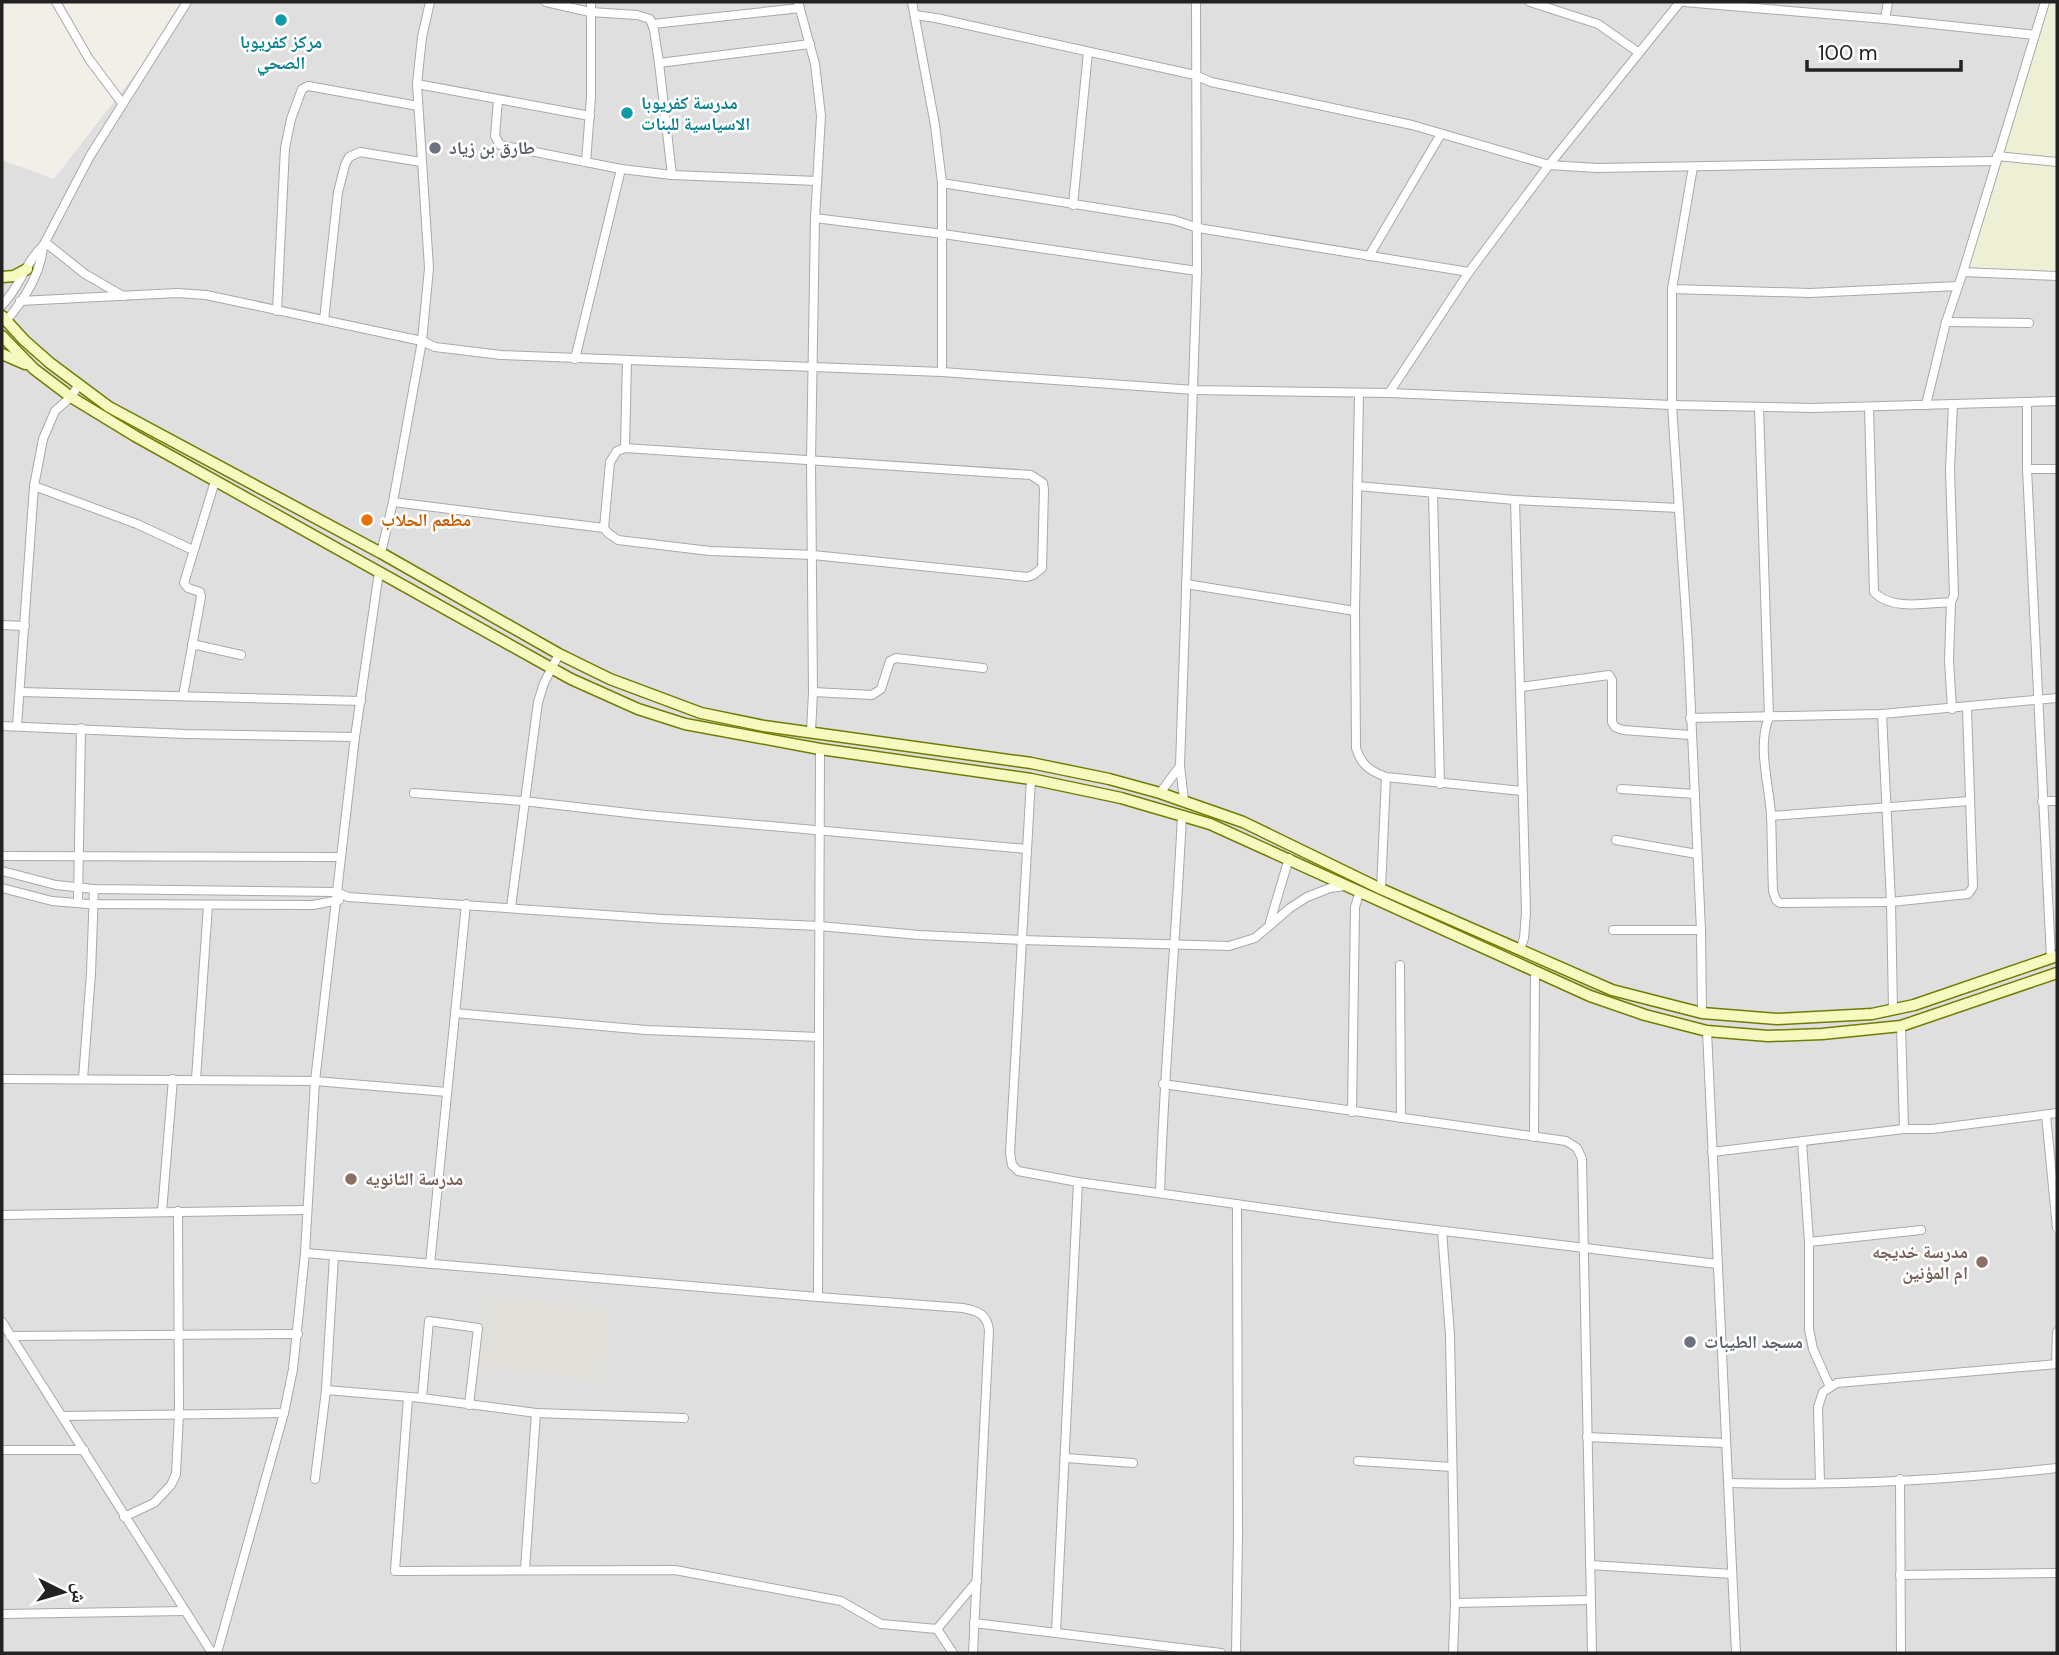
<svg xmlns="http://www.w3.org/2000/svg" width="2059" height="1655" viewBox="0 0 2059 1655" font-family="'DM Sans','Noto Naskh Arabic',sans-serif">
<rect width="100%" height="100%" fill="#f2efe9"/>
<polygon fill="#e0dfdf" points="191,2 2046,2 2057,279 2057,1653 2,1653 2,160 54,179"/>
<polygon fill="#e1dfda" points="485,1294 613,1309 604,1382 476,1367"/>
<polygon fill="#eef0d5" points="2046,2 2057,2 2057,279 1962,273"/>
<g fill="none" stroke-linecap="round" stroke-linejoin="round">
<g stroke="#a9a9a9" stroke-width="10">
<g id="street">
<polyline points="56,2 89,59 122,103"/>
<polyline points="546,2 590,12 637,15 650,19 654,30 659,63 672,175"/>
<polyline points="798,2 815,64 821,116 815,218 811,461 813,692 811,732"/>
<polyline points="912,2 935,125 942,183 942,372"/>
<polyline points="1530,2 1598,24 1638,52"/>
<polyline points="1684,2 1885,19 2035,35"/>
<polyline points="915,15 936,18 1195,75 1211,82 1412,125 1549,165 1597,168 1996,161"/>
<polyline points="1885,19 1888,2"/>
<polyline points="653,24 800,8"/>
<polyline points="659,63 810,44"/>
<polyline points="417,84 590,116"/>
<polyline points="498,100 495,136 500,145 621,169 672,175 817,181"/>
<polyline points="1997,156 2057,162"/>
<polyline points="586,162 591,97 591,2"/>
<polyline points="1693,167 1672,289 1672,405 1688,645 1701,930 1702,1013"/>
<polyline points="942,183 1174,220 1198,228 1469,272"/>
<polyline points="1073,205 1088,52"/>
<polyline points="815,218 943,234 1197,271"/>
<polyline points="46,243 85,274 123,296"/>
<polyline points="1369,256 1441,134"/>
<polyline points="1963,272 2057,276"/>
<polyline points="1672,289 1810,293 1958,286"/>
<polyline points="20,301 177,293 206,295 422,341 435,347 501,355 942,372 1194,390 1389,393 1672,405 1812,408 2057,401"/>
<path d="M2,305C20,288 25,262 43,246L90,156L187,2"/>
<polyline points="277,311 285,148 291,119 302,89 308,86 314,87 418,106"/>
<polyline points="324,320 338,192 345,165 349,157 360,152 421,162"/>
<path d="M6,321C23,301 41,273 43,246"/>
<polyline points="1946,322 2029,323"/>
<polyline points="575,359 621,169"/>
<path d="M1359,393L1355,611L1356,748C1361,765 1370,771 1386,777L1522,791"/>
<polyline points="1389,393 1469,272 1549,165 1680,2"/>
<polyline points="2027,403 2027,469 2051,958"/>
<polyline points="1926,405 1946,322 1963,272 2045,2"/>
<path d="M1869,407L1874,592C1891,611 1928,603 1951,602L1954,595L1950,470L1953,404"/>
<path d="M1759,408L1769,717C1757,747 1769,783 1771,815C1772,840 1772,866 1773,891L1776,900L1780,903L1891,902L1968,894L1973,887L1967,708"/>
<polyline points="625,448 627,361"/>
<polyline points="2027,469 2057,469"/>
<polyline points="34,486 137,524 193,550"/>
<polyline points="1357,486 1515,500 1679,508"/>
<polyline points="1433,493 1440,784"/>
<polyline points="1515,500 1526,913 1524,938 1520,950"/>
<polyline points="393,502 604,528 608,533 618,540 710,551 813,555 1027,577 1033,575 1042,568 1044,490 1043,483 1031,475 625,448 617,451 610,462 604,528"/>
<polyline points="381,553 393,502 422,341 429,268 417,84 422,37 430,2"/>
<polyline points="1186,584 1355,611"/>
<polyline points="1951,602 1949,660 1952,709"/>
<polyline points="2,625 25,626"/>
<polyline points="192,644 241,655"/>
<polyline points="1521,687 1609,675 1612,680 1612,722 1615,727 1623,730 1690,735"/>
<polyline points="20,692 361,701"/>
<polyline points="813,692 872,695 881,689 890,661 896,658 983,668"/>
<polyline points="183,696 201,597 200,592 188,588 184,583 215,481"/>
<polyline points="1882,714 1891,902 1893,1010"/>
<polyline points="1690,718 1882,714 2057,698"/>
<polyline points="2,726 185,734 355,737"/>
<polyline points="17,726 34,486 43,439 55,411 71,397 78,386"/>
<polyline points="1031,779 1010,1153 1012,1165 1018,1171 1078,1182 1337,1218 1717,1264"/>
<polyline points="1621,789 1695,794"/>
<polyline points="414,793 523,801 646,815 1027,849"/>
<polyline points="1160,793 1180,766"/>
<polyline points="1184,800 1180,766 1197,271 1196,2"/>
<polyline points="2042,801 2057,801"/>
<polyline points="1771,816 1970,801"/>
<polyline points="1616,840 1697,854"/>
<polyline points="2,856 340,857"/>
<polyline points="2,871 56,885 94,889 337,892 348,897 663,919 819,926 919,935 1021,940 1229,946 1255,938 1290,908 1307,897 1330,888 1345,886"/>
<polyline points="2,888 52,901 88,904 313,905 339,900"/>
<polyline points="1381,889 1386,777"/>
<polyline points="78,903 81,728"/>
<polyline points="511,907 538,702 544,683 559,654"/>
<polyline points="1270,922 1289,858"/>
<polyline points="1613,930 1701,930"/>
<polyline points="1400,965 1401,1118"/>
<polyline points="455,1013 646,1030 819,1037"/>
<polyline points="1901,1026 1904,1129"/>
<polyline points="1707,1031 1736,1653"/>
<polyline points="2,1079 315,1081 447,1092"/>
<polyline points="83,1079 91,973 94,889"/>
<polyline points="196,1079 208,905"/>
<polyline points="1163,1084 1566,1141 1577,1148 1582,1159 1592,1653"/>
<polyline points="1352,1112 1355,907 1360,891"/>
<polyline points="2046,1115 2057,1228"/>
<polyline points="1534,1137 1535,971"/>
<polyline points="1802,1142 1809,1242 1809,1329 1813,1349 1830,1387"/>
<polyline points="1712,1152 1904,1129 1932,1129 2057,1113"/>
<path d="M1160,1193C1164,1067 1176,941 1182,815"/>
<polyline points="162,1212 173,1079"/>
<polyline points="2,1215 307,1210"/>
<polyline points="1442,1231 1450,1335 1455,1603 1453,1653"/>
<polyline points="1809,1242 1921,1230"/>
<path d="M305,1253L818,1297L963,1308C978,1311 987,1314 989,1330L973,1653"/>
<polyline points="430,1264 466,904"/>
<polyline points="818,1297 820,749"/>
<polyline points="2,1322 212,1653"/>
<polyline points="10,1336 298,1334"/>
<polyline points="2056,1364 2057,1332"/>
<polyline points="326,1390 422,1398 536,1413 684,1418"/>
<polyline points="408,1398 395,1571 675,1570 841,1601 881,1624 937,1629 977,1581"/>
<polyline points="422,1398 429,1321 478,1328 469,1405"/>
<polyline points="63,1416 284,1413"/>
<polyline points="1587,1437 1725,1443"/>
<polyline points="2,1450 84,1450"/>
<polyline points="1066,1458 1133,1463"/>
<polyline points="1358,1461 1452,1467"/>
<polyline points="315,1479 326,1390 334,1256"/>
<polyline points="1900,1479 1901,1653"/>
<path d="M1728,1483C1837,1486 1948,1480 2057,1468"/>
<polyline points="1820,1483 1818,1407 1823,1392 1837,1383 2057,1364"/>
<polyline points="124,1517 154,1503 171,1485 176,1474 179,1414 178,1211"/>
<polyline points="1590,1565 1732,1574"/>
<polyline points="525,1569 536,1413"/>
<polyline points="1900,1575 2057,1573"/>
<polyline points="1455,1603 1590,1600"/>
<polyline points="2,1614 184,1611"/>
<polyline points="974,1623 1221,1653"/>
<polyline points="937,1629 953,1653"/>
<polyline points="1056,1632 1078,1182"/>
<polyline points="217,1653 284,1413 293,1369 305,1253 315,1081 355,737 379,572"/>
<polyline points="1236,1653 1238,1536 1237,1204"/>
</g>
</g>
<g stroke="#707d05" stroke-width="13">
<g id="secondary">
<polyline points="2,277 14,276 27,269"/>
<polyline points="2,316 24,340 50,363 109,407 381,553 559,654 610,679 701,713 764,726 1031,763 1109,779 1160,793 1243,822 1381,889 1612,990 1702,1013 1777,1019 1872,1014 1914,1005 2057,956"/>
<polyline points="2,336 34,369 71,397 135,436 571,679 638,709 685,724 820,749 1031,779 1121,798 1210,824 1590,996 1645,1015 1707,1031 1768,1036 1822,1034 1901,1026 2057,973"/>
<polyline points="2,354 25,364"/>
</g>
</g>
<use href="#street" stroke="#fff" stroke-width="8"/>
<use href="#secondary" stroke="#f7fabf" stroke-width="10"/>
</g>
<g fill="#0f9aa8" stroke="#fff" stroke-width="2.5">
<circle cx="281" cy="20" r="7"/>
<circle cx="627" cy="113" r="7"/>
</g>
<g fill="#6b7280" stroke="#fff" stroke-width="2.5">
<circle cx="435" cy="148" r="7"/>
<circle cx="1690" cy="1342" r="7"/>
</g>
<circle fill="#e8710a" stroke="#fff" stroke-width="2.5" cx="367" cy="520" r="7"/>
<g fill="#8d6e63" stroke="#fff" stroke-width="2.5">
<circle cx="351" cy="1179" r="7"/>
<circle cx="1982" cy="1262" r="7"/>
</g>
<g text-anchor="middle" stroke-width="5" stroke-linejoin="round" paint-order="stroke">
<g font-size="18" font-weight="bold" fill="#0d838f" stroke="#fff">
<text x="281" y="48">مركز كفريوبا<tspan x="281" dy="21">الصحي</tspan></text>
<text x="641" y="109" text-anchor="start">مدرسة كفريوبا<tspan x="641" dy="21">الاسياسية للبنات</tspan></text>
</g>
<g font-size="18" font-weight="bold" fill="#5b616d" stroke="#fff" text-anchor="start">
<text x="449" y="154">طارق بن زياد</text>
<text x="1704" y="1348">مسجد الطيبات</text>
</g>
<g font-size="18" font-weight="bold" fill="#c56008" stroke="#fff" text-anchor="start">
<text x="381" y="526">مطعم الحلاب</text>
</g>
<g font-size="18" font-weight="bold" fill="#785e54" stroke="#fff" text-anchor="start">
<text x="365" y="1185">مدرسة الثانويه</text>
<text x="1968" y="1258" text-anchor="end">مدرسة خديجه<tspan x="1968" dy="21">ام المؤنين</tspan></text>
</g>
</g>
<rect width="2059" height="1655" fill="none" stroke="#222222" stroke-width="7"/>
<g transform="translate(63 1592) rotate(95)" stroke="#ffffff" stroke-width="5" paint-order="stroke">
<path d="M0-5L12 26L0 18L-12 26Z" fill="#222222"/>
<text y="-10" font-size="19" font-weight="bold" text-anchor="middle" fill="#222222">ش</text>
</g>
<path d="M1807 60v10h154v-10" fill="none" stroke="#222222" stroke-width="3.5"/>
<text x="1818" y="60" font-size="21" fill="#222222" stroke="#ffffff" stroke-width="5" paint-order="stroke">100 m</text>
</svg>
